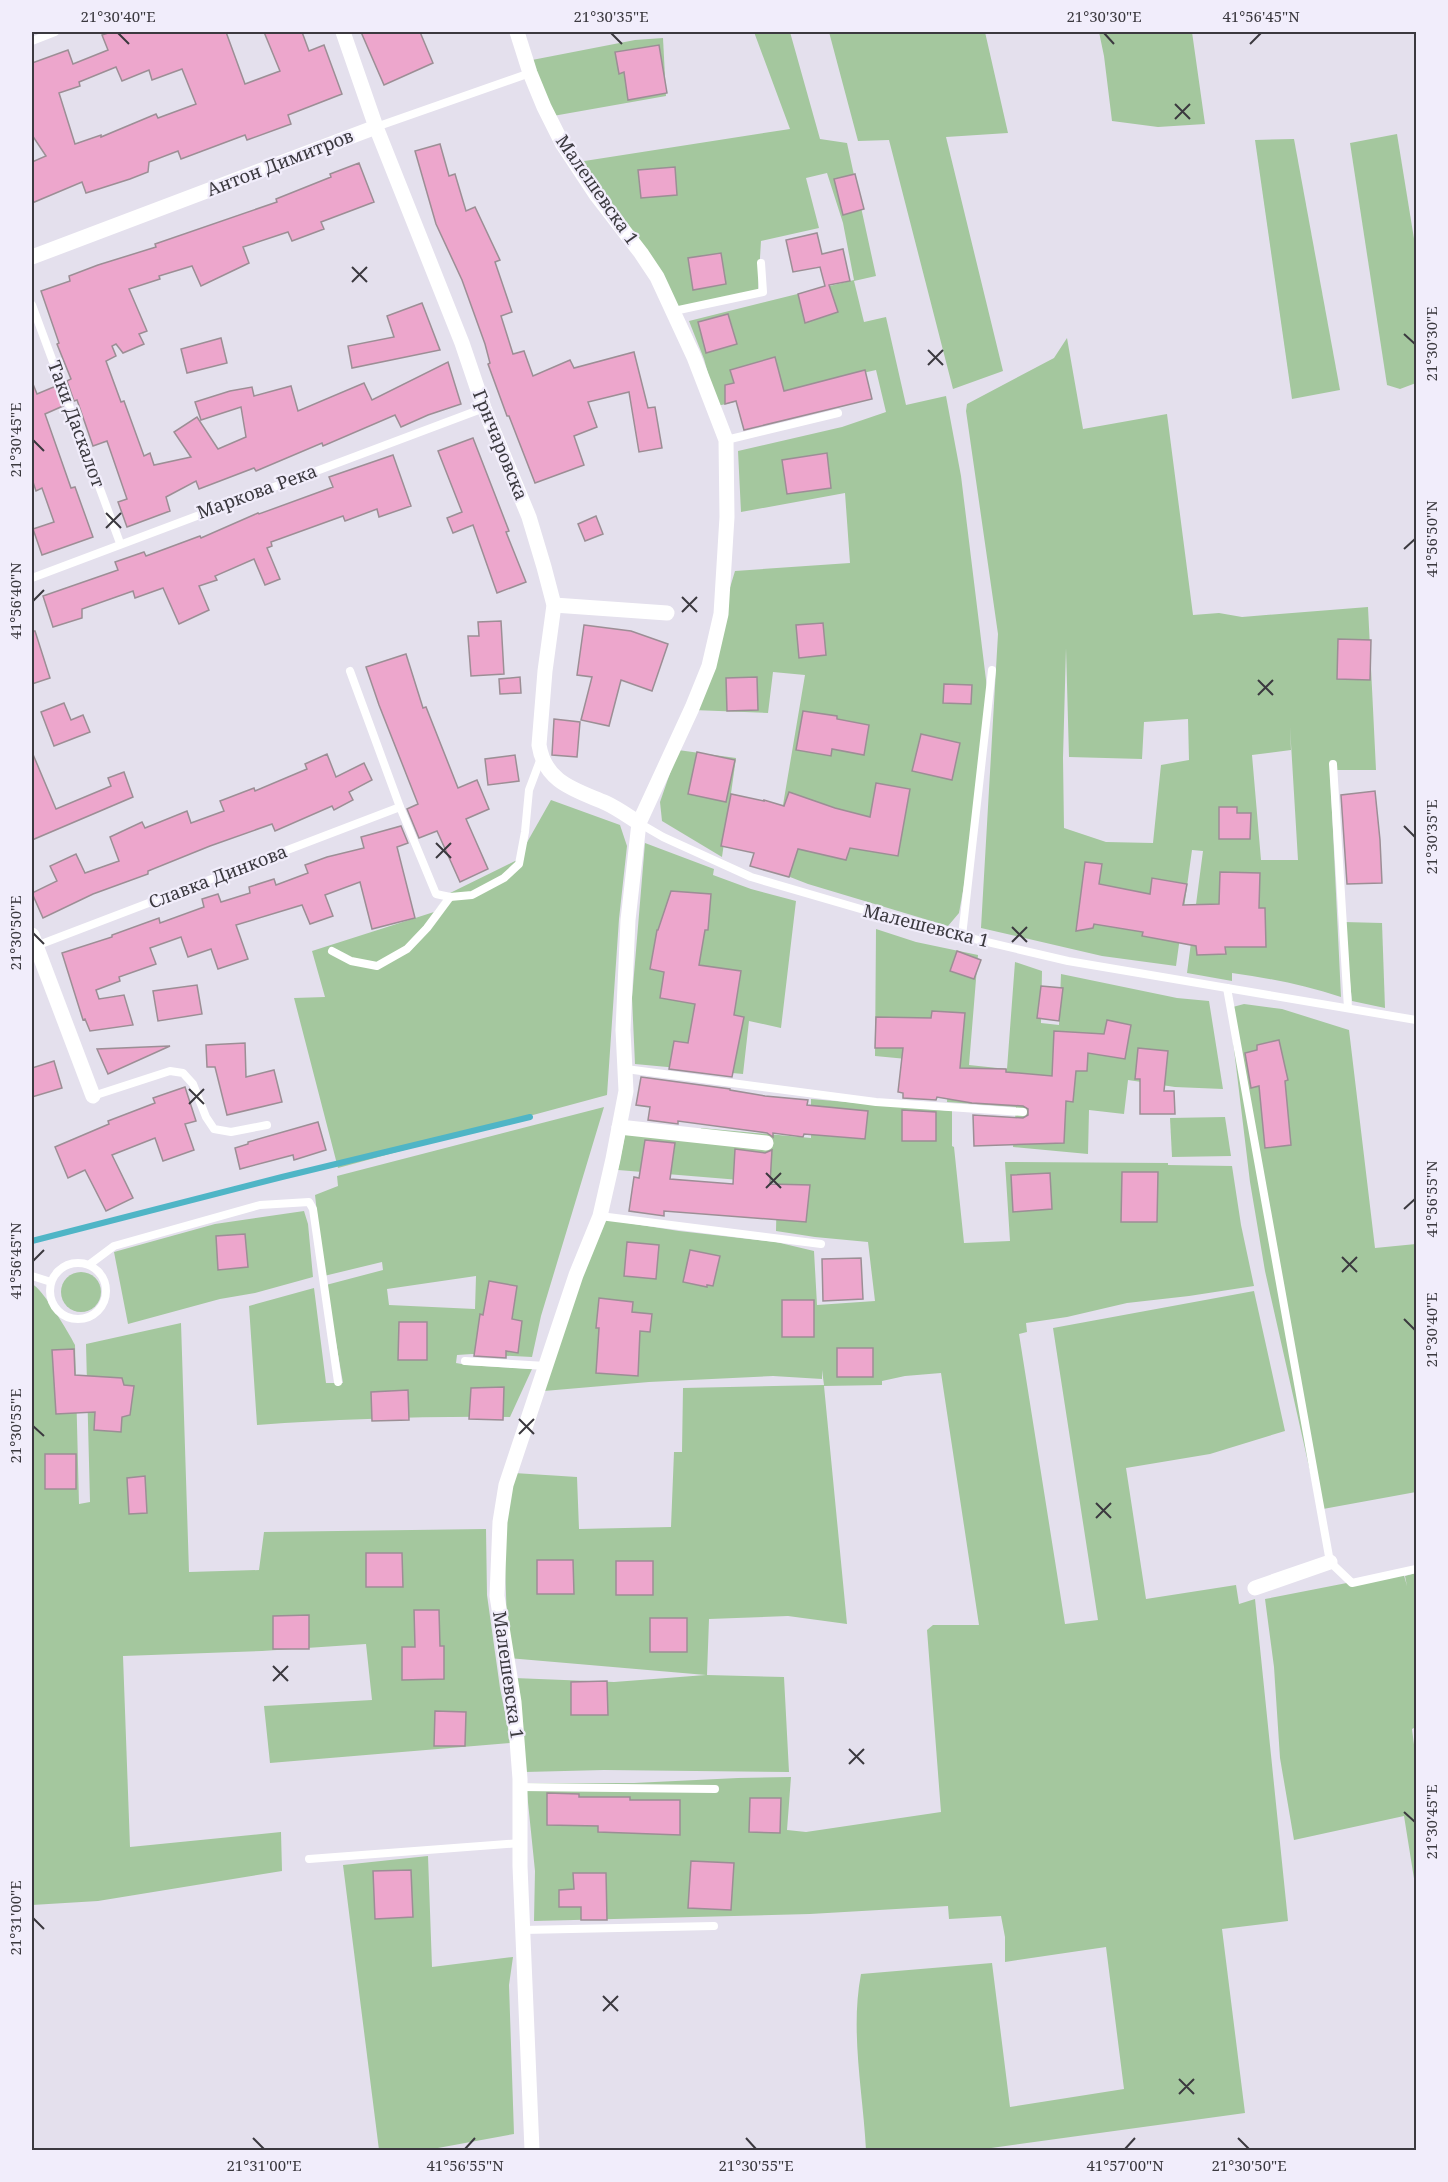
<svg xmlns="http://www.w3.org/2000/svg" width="1448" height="2182" viewBox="0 0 1448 2182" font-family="'Noto Serif',serif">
<rect width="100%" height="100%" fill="#e4e0ed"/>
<g fill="#a4c79e" fill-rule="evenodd">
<polygon points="754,32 790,32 820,139 847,143 876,276 854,281 864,322 886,317 906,405 946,396 961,476 987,688 975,824 959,913 948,926 808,884 772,870 805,675 773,672 768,713 693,710 735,571 850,563 845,493 741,512 738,451 842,427 886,412 876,370 717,406 704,359 689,321 854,280 843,223 827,173 806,178 819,228 761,241 758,291 680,310 578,162 790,129"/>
<polygon points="829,32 985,32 1008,133 946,137 1003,371 953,389 889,140 858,141"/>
<polygon points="1099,32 1192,32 1205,124 1158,127 1112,121 1104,56"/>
<polygon points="663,38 666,96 553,116 532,60 635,40"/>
<polygon points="1397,134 1416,251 1416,383 1400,389 1387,385 1350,143"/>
<polygon points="1294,139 1340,390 1292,399 1255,140"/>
<path d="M1067,338L1083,429L1167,414L1193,615L1219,613L1242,617L1368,607L1376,770H1330L1341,997C1305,985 1269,978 1232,973V981L1187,973L1203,851L1192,850L1176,966L1102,956L981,928L998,634L966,411L967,404L1054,358ZM1066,648L1069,757L1142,759L1144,722L1188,719L1189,760L1161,765L1153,843L1106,842L1064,828L1063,758ZM1290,727L1298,860H1261L1252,755L1291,750Z"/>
<polygon points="678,750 736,758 722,857 662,821 660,802"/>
<polygon points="551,800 620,825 627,846 619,919 607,1095 338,1168 294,998 325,997 312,951 434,912 448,894 517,860"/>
<polygon points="645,843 714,869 713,875 751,889 796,901 781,1028 749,1021 743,1074 635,1064 632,998"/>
<polygon points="1344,922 1382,923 1385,1008 1352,1001"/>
<polygon points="876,929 916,942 978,955 969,1065 1007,1069 1015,962 1042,971 1041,1023 1059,1025 1061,974 1177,998 1209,1001 1223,1089 1175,1087 1128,1080 1124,1114 1089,1110 1088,1154 1013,1147 1016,1107 947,1102 949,1063 875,1056"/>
<polygon points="1244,1004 1282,1009 1349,1030 1375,1248 1416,1244 1416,1492 1323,1509 1312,1480 1265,1271 1250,1182 1229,1008"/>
<path d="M811,1099L952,1111V1146L954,1147L964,1243L1010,1241L1005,1162L1168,1163V1165L1232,1166L1241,1225L1254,1286L1189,1296L1127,1303L1067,1317L1026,1323L1027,1332L1019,1334L1065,1624L1098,1620L1053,1328L1254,1291L1285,1431L1210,1454L1126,1468L1146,1599L1236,1585L1239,1604L1255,1599L1288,1921L1222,1929L1245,2113L977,2150H866C863,2092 850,2032 861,1974L992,1963L1010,2107L1124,2089L1106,1947L1005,1962V1937L1001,1916L949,1919L948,1906L810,1914L534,1921L535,1871L526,1783H634L738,1778L791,1777L787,1830L806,1832L941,1812L927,1630L933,1625H979L941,1373L905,1376L882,1381V1385L824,1386L847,1624L788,1616L709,1619L707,1675L784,1677L789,1772L604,1770L525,1772L514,1678L614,1682L706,1675L508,1658L504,1530L514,1473L577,1477L579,1529L671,1527L674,1452H682L683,1388L824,1385L822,1370V1379L773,1376L649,1382L544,1391L602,1219L679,1231L776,1242L814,1251L817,1305L875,1301L868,1242L815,1237L776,1231L777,1183L618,1170L626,1130L700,1136L701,1128L811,1138Z"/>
<path d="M604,1107L541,1316L532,1357L472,1354L457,1355L456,1363L467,1365L532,1369L510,1417C426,1416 341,1419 257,1425L249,1306L314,1288L326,1383H343L326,1285L383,1270L382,1262L324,1276L315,1195L338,1186L337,1176ZM476,1276L475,1309L389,1305L387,1289Z"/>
<polygon points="1225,1117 1231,1156 1172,1157 1170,1118"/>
<polygon points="304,1211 308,1224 313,1277 255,1293 220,1299 128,1324 114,1252 215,1224"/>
<circle cx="81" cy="1292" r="20"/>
<path d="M32,1284C42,1288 69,1333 75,1345L79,1504L90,1502L86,1344L181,1323L189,1572L259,1570L264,1532L486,1529L487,1595L500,1688L511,1743L270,1763L264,1706L372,1700L366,1644L262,1651L123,1656L130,1847L281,1832L282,1871L98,1901L32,1905Z"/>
<polygon points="1403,1572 1407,1586 1405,1576 1416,1573 1416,1623 1414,1624 1416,1648 1416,1727 1412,1729 1416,1760 1416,1891 1404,1816 1294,1840 1280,1758 1274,1667 1265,1599"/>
<polygon points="428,1856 432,1967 513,1957 509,1985 514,2134 427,2150 379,2150 343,1865"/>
</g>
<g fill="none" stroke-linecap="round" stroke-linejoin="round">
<polyline stroke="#4fb5c6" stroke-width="6" points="32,1241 282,1177 530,1117"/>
</g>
<g fill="#eda6cc" stroke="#9c8e95" stroke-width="1.5" fill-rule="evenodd">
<path d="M111,32H226L245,84L280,71L264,32H302L309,51L324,45L342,94L288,115L291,124L247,140L245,135L181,159L178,151L149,162L148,172L130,179L86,193L82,182L32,203V162L46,156L32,135V63L68,50L73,64L108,50L102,35ZM116,67L122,81L149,70L152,80L182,69L196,104L158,118L156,114L101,137V135L75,144L59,93L80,86L79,82Z"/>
<polygon points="361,32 420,32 433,63 384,85"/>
<polygon points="659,45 667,93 628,100 624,72 619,74 615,52"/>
<polygon points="440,144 449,176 455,174 466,211 475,207 500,260 495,262 512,312 501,316 513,354 524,351 533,376 570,360 574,368 634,352 648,408 655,407 662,448 639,452 629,392 588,402 597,427 574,436 584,465 535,483 509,416 507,416 488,364 490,363 485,344 462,280 436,224 415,151"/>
<polygon points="359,163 374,202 321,222 324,229 292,241 288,232 243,247 249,263 201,286 192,266 159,276 160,279 129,289 147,331 139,334 144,344 123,353 116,344 112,346 116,356 106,361 121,402 124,401 144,456 150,453 154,465 191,457 174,432 197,417 218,449 246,437 241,407 201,420 195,402 230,391 252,387 254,396 291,386 298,411 364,383 372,400 448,362 461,404 428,415 401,427 395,415 323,446 322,443 256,471 254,468 199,489 196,481 166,497 170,511 127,527 118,502 127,499 107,441 93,446 77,400 74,401 67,381 71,379 57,344 59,343 41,291 70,281 69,276 98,265 156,247 155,244 277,202 276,199 331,177 330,174"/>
<polygon points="675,167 677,195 641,198 638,170"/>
<polygon points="855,174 864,209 843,215 834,179"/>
<polygon points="817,233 822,254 843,249 850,281 829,285 838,312 805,323 798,294 825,286 820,267 793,272 786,240"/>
<polygon points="721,253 726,284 693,290 688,258"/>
<polygon points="422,303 440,350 352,368 348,346 394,337 387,316"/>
<polygon points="728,314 737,344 706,353 698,322"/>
<polygon points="221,338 227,363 187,373 181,349"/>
<polygon points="775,357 784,391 865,370 872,399 744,430 736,401 725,404 725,385 734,383 730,370"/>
<polygon points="32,384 33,384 37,394 56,386 63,406 45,414 71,488 75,487 93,537 42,555 33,529 54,522 42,488 36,491 32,479"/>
<polygon points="473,438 509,531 506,532 526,582 497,593 473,525 453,533 447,518 462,512 438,451"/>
<polygon points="827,453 831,488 787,494 782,460"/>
<polygon points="393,455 411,506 379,517 377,509 345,521 343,516 271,542 272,546 267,548 280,579 265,585 254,559 215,576 217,580 199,586 209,610 179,624 163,588 135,598 133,591 82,609 82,618 53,627 43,596 118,570 115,562 144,552 146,556 200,536 201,538 258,513 259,514 333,487 329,477"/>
<polygon points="596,516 603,534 585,541 578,524"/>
<polygon points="501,621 504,674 471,676 468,636 479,636 478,622"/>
<polygon points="823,623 826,655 799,658 796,625"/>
<polygon points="584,625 631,631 668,644 652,691 621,680 609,726 581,720 592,677 577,675"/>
<polygon points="32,631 35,631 50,678 32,684"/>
<polygon points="1338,639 1371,640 1370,680 1337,679"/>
<polygon points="406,654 423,708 426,707 458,788 477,780 489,809 466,819 488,869 460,882 437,831 419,838 407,809 418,804 379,705 366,667"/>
<polygon points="520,677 521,693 500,694 499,679"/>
<polygon points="757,677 758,710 727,711 726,678"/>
<polygon points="944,684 972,685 971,704 943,703"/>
<polygon points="64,703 71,720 83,715 90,732 54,746 41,712"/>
<polygon points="803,711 837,716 837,719 869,725 864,755 832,749 831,756 796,750"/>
<polygon points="554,719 580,722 577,757 552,755"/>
<polygon points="921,734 960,743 952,780 912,771"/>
<polygon points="32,752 56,809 111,786 108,778 124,772 133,797 32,840"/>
<polygon points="697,752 735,760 726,802 688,794"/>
<polygon points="327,754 336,777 364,763 372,780 349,792 353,800 334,810 332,806 275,831 272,824 210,846 148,871 148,874 93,894 43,918 32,893 57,881 50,866 76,854 85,873 119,861 110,837 142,822 145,828 187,811 191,823 224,811 220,801 254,788 255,791 307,769 305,764"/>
<polygon points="515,755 519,781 488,785 485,759"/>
<polygon points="876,783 910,789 898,856 850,848 846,860 798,849 789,877 750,866 754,853 721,846 731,794 764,801 764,800 784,806 789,792 835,808 870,817"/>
<polygon points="1375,791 1380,840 1382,883 1347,884 1341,795"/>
<polygon points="1219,807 1237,807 1237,813 1251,813 1250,839 1219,839"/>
<polygon points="401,826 408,843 397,847 415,918 372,929 360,882 325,895 333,916 310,924 302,905 236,925 248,959 218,969 211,949 188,957 181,937 150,948 156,964 119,977 120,981 96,990 99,999 124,995 133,1025 90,1031 85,1019 83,1020 62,953 112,937 112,935 159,918 160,923 204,907 202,899 218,894 221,902 250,893 249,887 274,879 276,885 308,873 305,865 327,857 364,848 361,837"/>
<polygon points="1085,862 1102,864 1099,884 1150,894 1152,878 1187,884 1183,905 1219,904 1220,872 1260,873 1259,908 1265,908 1266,947 1225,947 1226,954 1197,955 1196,946 1142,936 1143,932 1094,924 1093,928 1076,931"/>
<polygon points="671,891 711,894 708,930 705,930 699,965 741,971 734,1015 744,1017 732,1077 669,1069 674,1041 688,1043 695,1004 660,998 664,972 650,969 657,930 658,930"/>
<polygon points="957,951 981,960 974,979 950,971"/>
<polygon points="197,985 202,1014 158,1021 153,991"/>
<polygon points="1041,986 1063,988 1059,1021 1037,1018"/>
<polygon points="932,1011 965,1013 960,1068 1006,1069 1006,1072 1052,1076 1054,1031 1104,1034 1107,1020 1131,1025 1125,1059 1088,1053 1087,1071 1076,1071 1073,1102 1066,1101 1064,1143 974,1146 973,1115 1023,1118 1028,1115 1028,1109 1023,1106 972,1103 937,1097 936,1100 903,1098 903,1093 898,1092 903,1048 875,1048 876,1017 931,1018"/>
<polygon points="1279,1040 1288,1080 1285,1081 1291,1145 1265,1148 1259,1086 1251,1088 1245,1053 1257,1050 1257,1045"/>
<polygon points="245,1043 246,1077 274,1070 282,1102 227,1115 215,1067 207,1067 206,1045"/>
<polygon points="170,1046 108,1074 97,1049"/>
<polygon points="1138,1048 1168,1051 1164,1091 1174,1091 1175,1114 1140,1114 1140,1079 1135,1079"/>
<polygon points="54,1061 62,1088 32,1097 32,1068"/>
<polygon points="641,1077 730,1089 730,1090 765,1096 808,1100 807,1105 868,1111 865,1139 804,1134 803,1137 773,1133 773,1137 767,1133 678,1121 678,1124 648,1120 650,1107 636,1105"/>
<polygon points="185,1087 196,1121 185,1124 194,1150 163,1161 155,1138 112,1155 133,1198 106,1211 85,1170 68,1178 55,1147 109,1124 108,1121 155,1103 153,1098"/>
<polygon points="902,1110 936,1112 936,1141 902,1141"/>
<polygon points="318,1122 326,1150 294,1160 293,1155 240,1169 235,1148 248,1144 248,1142"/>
<polygon points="645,1140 675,1143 670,1179 733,1184 735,1149 765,1153 772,1150 770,1184 810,1185 806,1222 664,1211 664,1216 629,1211 634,1177 639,1178"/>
<polygon points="1122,1172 1158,1172 1157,1222 1121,1222"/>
<polygon points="1050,1173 1052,1209 1013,1212 1011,1175"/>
<polygon points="245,1234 248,1267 218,1270 216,1236"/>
<polygon points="627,1242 659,1245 656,1279 624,1276"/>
<polygon points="690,1250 720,1256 713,1286 707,1285 707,1287 683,1282"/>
<polygon points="861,1258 863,1299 823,1301 822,1259"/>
<polygon points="489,1281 517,1286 512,1319 522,1321 518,1353 506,1351 506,1358 474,1356 480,1314 483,1315"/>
<polygon points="599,1298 633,1302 632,1312 652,1314 650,1332 640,1331 638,1376 596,1373 599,1328 596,1328"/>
<rect x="782" y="1300" width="32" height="37"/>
<polygon points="399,1322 427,1322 427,1360 398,1360"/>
<rect x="837" y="1348" width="36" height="29"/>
<polygon points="74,1349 75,1375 122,1378 124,1385 134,1386 130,1415 122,1417 121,1432 94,1430 95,1412 56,1414 52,1350"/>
<polygon points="504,1387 503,1420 469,1419 471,1388"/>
<polygon points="408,1390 409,1420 372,1421 371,1392"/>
<rect x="45" y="1454" width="31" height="35"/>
<polygon points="145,1476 147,1513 129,1514 127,1478"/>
<polygon points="366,1553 402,1553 403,1587 366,1587"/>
<polygon points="537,1560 573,1560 574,1594 537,1594"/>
<rect x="616" y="1561" width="37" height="34"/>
<polygon points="414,1610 439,1610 440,1646 444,1646 444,1679 402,1680 402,1647 415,1647"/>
<polygon points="309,1615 309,1649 273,1649 273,1616"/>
<rect x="650" y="1618" width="37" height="34"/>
<polygon points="607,1681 608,1715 571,1715 571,1682"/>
<polygon points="435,1711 466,1712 465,1746 434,1746"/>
<polygon points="547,1793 579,1794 579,1797 630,1797 630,1800 680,1800 680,1835 598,1832 598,1826 547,1825"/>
<polygon points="750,1798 781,1798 780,1833 749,1832"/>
<polygon points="691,1861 734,1863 731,1910 688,1908"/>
<polygon points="411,1870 413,1917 375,1919 373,1871"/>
<polygon points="573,1873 606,1873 607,1920 581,1920 581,1907 559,1907 559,1890 574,1889"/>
</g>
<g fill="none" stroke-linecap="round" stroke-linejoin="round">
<g stroke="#fff" stroke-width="8">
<polyline points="32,41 55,32"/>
<polyline points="376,127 530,73"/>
<polyline points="32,305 120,543"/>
<polyline points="674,311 763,292 761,263"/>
<polyline points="726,440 838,413"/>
<polyline points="32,578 484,408"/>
<polyline points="350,671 400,807 436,894 450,897 472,895 504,878 519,864 525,832 529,790 541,758"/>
<polyline points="1333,764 1348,1008"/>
<polyline points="639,823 663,837 751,877 919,926 1068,961 1416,1020"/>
<polyline points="962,936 992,670"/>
<polyline points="36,946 400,807"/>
<polyline points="332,951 351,961 377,966 407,949 427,928 450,897"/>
<polyline points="1227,988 1330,1562 1352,1583 1416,1569"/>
<polyline points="626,1069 876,1102 1023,1112"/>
<polyline points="93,1096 170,1071 183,1073 193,1084 206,1117 214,1129 231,1132 267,1125"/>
<polyline points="600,1216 821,1244"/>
<circle cx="78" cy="1291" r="28"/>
<polyline points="90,1264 114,1246 260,1205 309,1202 313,1209 338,1382"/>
<polyline points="32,1276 51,1282"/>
<polyline points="465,1361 546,1366"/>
<polyline points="520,1787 715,1789"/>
<polyline points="309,1859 520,1843"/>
<polyline points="523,1930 714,1926"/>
</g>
<g stroke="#fff" stroke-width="15">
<path d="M343,32L376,127L462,343L484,408L529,517L544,567L554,605L545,671L539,745C545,783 576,790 606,803C617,808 628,816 639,823"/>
<polyline points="517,32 530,73 544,107 562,143 597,196 641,253 657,277 694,357 726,440 727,517 721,614 709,666 692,708 639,823 628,920 623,1030 626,1091 613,1159 600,1216 576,1275 506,1485 500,1522 497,1596 514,1702 520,1779 520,1866 532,2150"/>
<polyline points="32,257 376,127"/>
<polyline points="554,605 667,613"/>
<polyline points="32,935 93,1096"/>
<polyline points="619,1127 766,1143"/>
<polyline points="1255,1588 1330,1562"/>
</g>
</g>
<path fill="none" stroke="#3b393f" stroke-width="2" d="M118,33L129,44M611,33L622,44M1104,33L1114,44M1250,44L1261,33M1175,104L1190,119M1175,119L1190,104M352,267L367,282M352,282L367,267M1404,334L1415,344M928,350L943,365M928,365L943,350M33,440L44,451M106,513L121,528M106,528L121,513M1404,549L1415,539M682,597L697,612M33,601L44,590M682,612L697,597M1258,680L1273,695M1258,695L1273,680M1404,826L1415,837M436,843L451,858M436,858L451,843M1012,927L1027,942M33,933L44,944M1012,942L1027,927M189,1089L204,1104M189,1104L204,1089M766,1173L781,1188M766,1188L781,1173M1404,1209L1415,1199M1342,1257L1357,1272M33,1261L44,1250M1342,1272L1357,1257M1404,1319L1415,1330M519,1419L534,1434M33,1426L44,1436M519,1434L534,1419M1096,1503L1111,1518M1096,1518L1111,1503M273,1666L288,1681M273,1681L288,1666M849,1749L864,1764M849,1764L864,1749M1404,1812L1415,1822M33,1918L44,1929M603,1996L618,2011M603,2011L618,1996M1179,2079L1194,2094M1179,2094L1194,2079M253,2138L264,2149M746,2138L756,2149M1238,2138L1249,2149M465,2149L475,2138M1125,2149L1135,2138"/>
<g text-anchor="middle" stroke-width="4.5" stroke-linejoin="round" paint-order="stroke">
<g font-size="18" fill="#3b393f" stroke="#f1edfb">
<text transform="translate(280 163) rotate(-21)" y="6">Антон Димитров</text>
<text transform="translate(597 190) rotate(55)" y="6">Малешевска 1</text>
<text transform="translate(76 424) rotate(70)" y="6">Таки Даскалот</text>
<text transform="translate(500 445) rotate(68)" y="6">Грнчаровска</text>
<text transform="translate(257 492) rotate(-20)" y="6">Маркова Река</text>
<text transform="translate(218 877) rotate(-21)" y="6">Славка Динкова</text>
<text transform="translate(926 926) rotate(14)" y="6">Малешевска 1</text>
<text transform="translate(508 1675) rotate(82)" y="6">Малешевска 1</text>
</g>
</g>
<rect width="1448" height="2182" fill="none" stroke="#f1edfb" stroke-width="66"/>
<rect x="33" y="33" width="1382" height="2116" fill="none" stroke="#3b393f" stroke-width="2"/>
<g font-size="15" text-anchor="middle" fill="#3b393f">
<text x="118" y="22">21°30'40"E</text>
<text x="611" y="22">21°30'35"E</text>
<text x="1104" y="22">21°30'30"E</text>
<text x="1261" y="22">41°56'45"N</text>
<text transform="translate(1432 344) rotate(-90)" y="5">21°30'30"E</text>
<text transform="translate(16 440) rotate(-90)" y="5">21°30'45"E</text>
<text transform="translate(1432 539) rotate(-90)" y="5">41°56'50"N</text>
<text transform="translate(16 601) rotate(-90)" y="5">41°56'40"N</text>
<text transform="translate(1432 837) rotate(-90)" y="5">21°30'35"E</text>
<text transform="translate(16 933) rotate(-90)" y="5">21°30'50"E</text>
<text transform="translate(1432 1199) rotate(-90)" y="5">41°56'55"N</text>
<text transform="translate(16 1261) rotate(-90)" y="5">41°56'45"N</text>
<text transform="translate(1432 1330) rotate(-90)" y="5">21°30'40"E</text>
<text transform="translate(16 1426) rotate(-90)" y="5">21°30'55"E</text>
<text transform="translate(1432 1822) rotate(-90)" y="5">21°30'45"E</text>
<text transform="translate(16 1918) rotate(-90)" y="5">21°31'00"E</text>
<text x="264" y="2171">21°31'00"E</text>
<text x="465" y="2171">41°56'55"N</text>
<text x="756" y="2171">21°30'55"E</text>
<text x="1125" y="2171">41°57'00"N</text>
<text x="1249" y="2171">21°30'50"E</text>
</g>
</svg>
